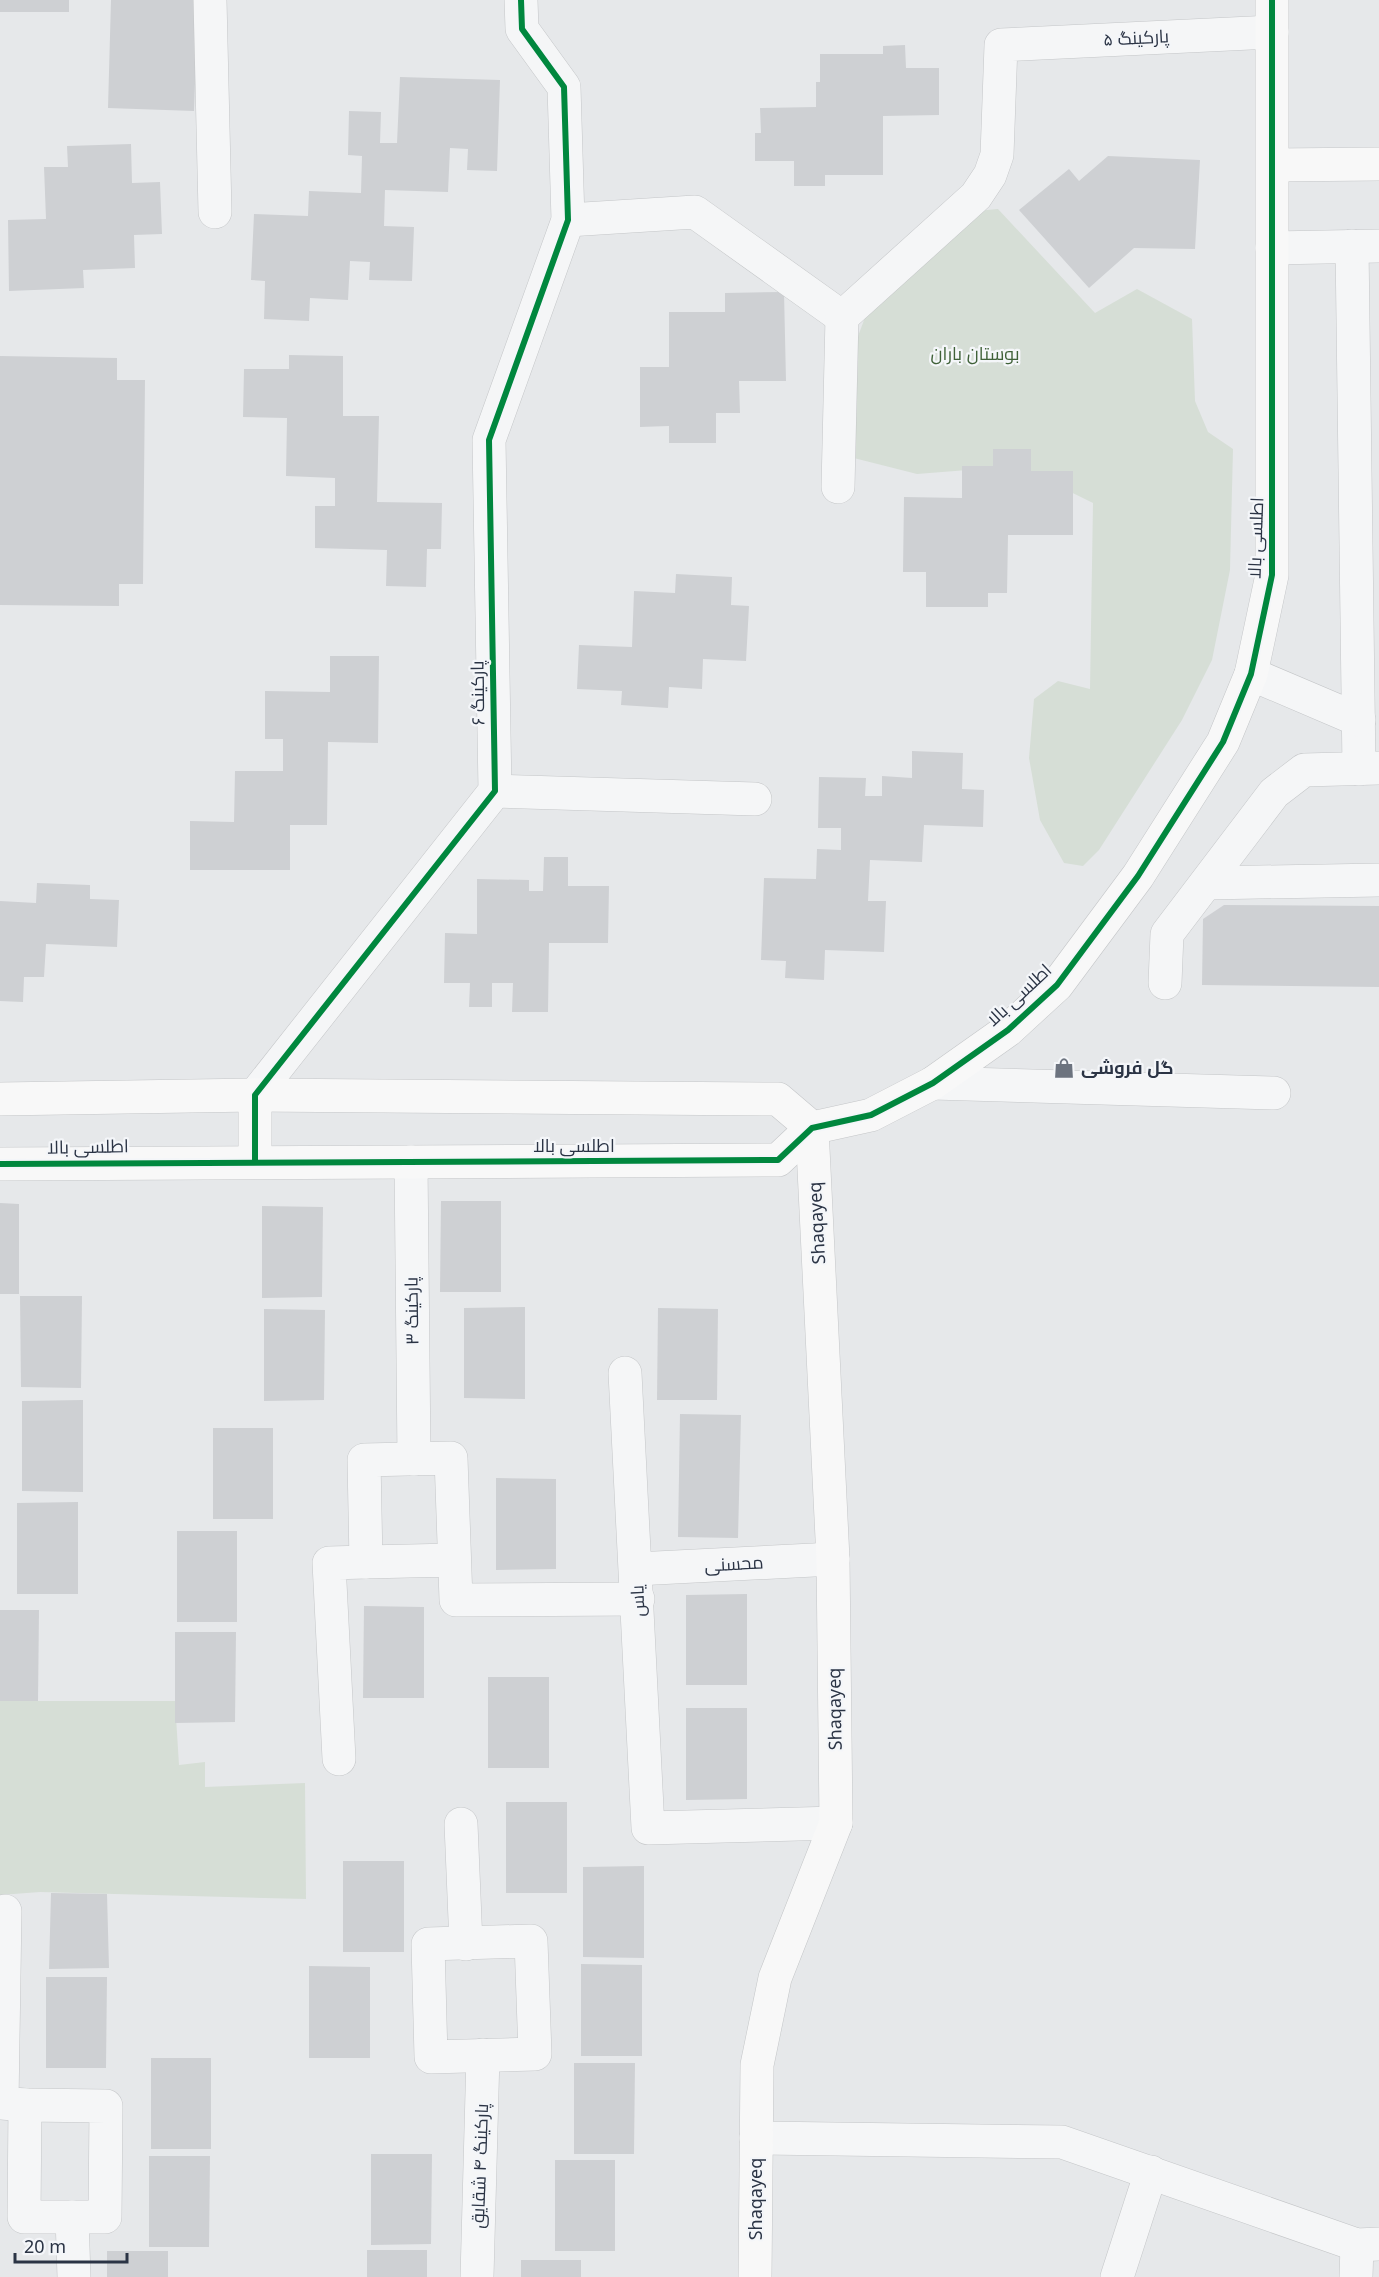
<svg xmlns="http://www.w3.org/2000/svg" width="1379" height="2277" viewBox="0 0 1379 2277" font-family="'Noto Sans',Cairo,sans-serif">
<rect width="100%" height="100%" fill="#e6e8ea"/>
<g fill="#d6ded6">
<polygon points="998,209 1095,313 1137,289 1192,319 1195,401 1208,432 1233,449 1230,570 1212,660 1182,720 1099,850 1083,866 1064,863 1040,820 1029,758 1034,699 1058,681 1090,689 1093,503 1018,466 917,474 838,454 843,376 872,299 956,213"/>
<polygon points="0,1701 175,1701 179,1765 205,1762 205,1787 305,1783 306,1899 40,1892 0,1895"/>
</g>
<g fill="#ced0d3">
<rect x="0" y="0" width="69" height="12"/>
<polygon points="111,0 198,0 194,111 108,108"/>
<polygon points="905,45 906,68 939,68 939,115 883,116 883,175 825,175 825,186 794,186 794,161 755,161 755,133 761,133 760,108 816,107 816,82 820,82 820,54 883,54 883,46"/>
<polygon points="400,77 500,80 497,171 467,170 468,149 450,148 448,192 385,190 384,226 414,227 412,281 369,280 370,262 350,261 348,300 310,298 309,321 264,319 265,281 251,280 254,214 308,216 309,191 361,193 362,156 348,155 349,111 381,112 380,143 397,143"/>
<polygon points="131,144 132,183 160,182 162,234 134,235 135,268 83,270 84,288 9,291 8,220 46,219 44,167 68,167 67,146"/>
<polygon points="1108,156 1200,160 1195,249 1134,248 1089,288 1019,210 1069,169 1079,181"/>
<polygon points="784,292 786,381 739,381 740,413 716,413 716,443 669,443 669,426 640,427 640,367 669,367 669,312 725,312 725,293"/>
<polygon points="289,355 343,356 343,416 379,416 377,502 442,503 441,549 427,549 426,587 386,586 387,550 315,548 315,506 335,506 335,478 286,476 287,418 243,417 244,369 289,369"/>
<polygon points="0,356 117,358 117,380 145,380 143,584 119,584 119,606 0,605"/>
<polygon points="993,449 1031,449 1031,471 1073,471 1073,535 1008,535 1007,593 988,593 988,607 926,607 926,572 903,572 904,497 962,498 962,466 993,466"/>
<polygon points="676,574 732,577 731,605 749,606 746,661 703,659 702,689 669,687 668,708 621,705 622,691 577,689 579,645 632,647 634,591 675,593"/>
<polygon points="330,656 379,656 378,743 328,742 327,825 290,825 290,870 190,870 190,821 234,822 235,771 283,771 283,739 265,739 265,691 330,692"/>
<polygon points="912,751 963,753 962,789 984,790 983,827 924,825 922,862 870,860 868,901 886,901 884,952 825,950 824,980 785,978 786,961 761,960 764,878 816,879 817,849 841,850 841,828 818,828 819,777 866,778 865,796 882,796 882,776 912,778"/>
<polygon points="544,857 568,857 568,886 609,886 608,943 549,943 548,1012 512,1012 513,983 492,983 492,1007 469,1007 470,983 444,983 445,933 477,934 477,879 529,880 529,891 543,891"/>
<polygon points="37,883 90,885 90,899 119,900 117,947 46,944 44,977 24,977 23,1002 0,1001 0,901 36,903"/>
<polygon points="1224,905 1379,906 1379,987 1202,985 1203,919"/>
<polygon points="441,1201 501,1201 501,1292 440,1292"/>
<polygon points="0,1203 19,1204 19,1294 0,1294"/>
<polygon points="262,1206 323,1207 322,1297 262,1298"/>
<polygon points="20,1296 82,1296 81,1388 21,1387"/>
<polygon points="525,1307 525,1399 464,1398 464,1308"/>
<polygon points="658,1308 718,1309 717,1400 657,1400"/>
<polygon points="264,1309 325,1310 324,1400 264,1401"/>
<polygon points="83,1400 83,1492 22,1491 22,1401"/>
<polygon points="680,1414 741,1415 738,1538 678,1537"/>
<rect x="213" y="1428" width="60" height="91"/>
<polygon points="496,1478 556,1479 556,1569 496,1570"/>
<polygon points="78,1502 78,1594 17,1594 17,1503"/>
<rect x="177" y="1531" width="60" height="91"/>
<polygon points="747,1594 747,1685 686,1685 686,1595"/>
<polygon points="364,1606 424,1607 424,1698 363,1698"/>
<polygon points="0,1610 39,1610 38,1701 0,1701"/>
<polygon points="175,1632 236,1632 235,1722 175,1723"/>
<rect x="488" y="1677" width="61" height="91"/>
<polygon points="686,1708 747,1708 747,1799 686,1800"/>
<rect x="506" y="1802" width="61" height="91"/>
<rect x="343" y="1861" width="61" height="91"/>
<polygon points="644,1866 644,1958 583,1957 583,1867"/>
<polygon points="51,1893 107,1894 109,1968 49,1969"/>
<polygon points="581,1964 642,1965 642,2056 581,2056"/>
<polygon points="309,1966 370,1967 370,2058 309,2058"/>
<polygon points="46,1977 107,1977 106,2068 46,2068"/>
<rect x="151" y="2058" width="60" height="91"/>
<polygon points="574,2063 635,2063 634,2154 574,2154"/>
<polygon points="371,2154 432,2154 431,2244 371,2245"/>
<polygon points="149,2156 210,2156 209,2247 149,2247"/>
<rect x="555" y="2160" width="60" height="91"/>
<rect x="367" y="2250" width="60" height="27"/>
<rect x="107" y="2251" width="61" height="26"/>
<rect x="521" y="2260" width="60" height="17"/>
</g>
<g fill="none" stroke-linecap="round" stroke-linejoin="round">
<g stroke="#c4c6c8" stroke-width="34">
<g id="street">
<polyline points="210,0 215,212"/>
<polyline points="568,220 695,212 842,317"/>
<polyline points="1352,246 1359,769"/>
<polyline points="1272,248 1379,246"/>
<polyline points="838,487 842,317 976,196 990,175 997,155 1001,45 1272,32"/>
<polyline points="1251,674 1359,720"/>
<polyline points="495,791 755,799"/>
<polyline points="1207,883 1379,880"/>
<polyline points="1165,983 1167,934 1274,793 1304,770 1379,768"/>
<polyline points="933,1083 1274,1093"/>
<polyline points="255,1095 495,791 489,440 568,220 564,87 522,29 521,0"/>
<polyline points="411,1162 414,1459"/>
<polyline points="625,1373 648,1828 836,1823"/>
<polyline points="453,1560 366,1562 364,1460 451,1458 456,1600 638,1599"/>
<polyline points="636,1569 833,1559"/>
<polyline points="339,1759 329,1563 366,1562"/>
<polyline points="461,1824 466,1944"/>
<polyline points="5,1911 2,2103 25,2105"/>
<polygon points="531,1941 535,2054 431,2057 428,1944"/>
<polygon points="25,2105 106,2106 105,2217 24,2217"/>
<polyline points="756,2138 1062,2142 1357,2245 1379,2244"/>
<polyline points="72,2217 74,2277"/>
<polyline points="477,2277 483,2055"/>
<polyline points="1117,2277 1151,2172"/>
<polyline points="1356,2277 1357,2245"/>
</g>
</g>
<g stroke="#c4c6c8" stroke-width="34">
<g id="secondary">
<polyline points="1273,165 1379,164"/>
<polyline points="255,1095 255,1160"/>
<polyline points="0,1099 255,1095 778,1099 812,1128"/>
<polyline points="0,1164 778,1160 812,1128 871,1115 933,1083 1008,1030 1057,985 1138,876 1223,742 1251,674 1272,575 1272,0"/>
<polyline points="755,2277 757,2065 775,1978 836,1823 833,1559 812,1128"/>
</g>
</g>
<use href="#street" stroke="#f5f6f7" stroke-width="33"/>
<use href="#secondary" stroke="#f8f8f8" stroke-width="33"/>
<g stroke="#f4f6f9" stroke-width="10">
<g id="cycleway">
<polyline points="255,1160 255,1095 495,791 489,440 568,220 564,87 522,29 521,0"/>
<polyline points="0,1164 778,1160 812,1128 871,1115 933,1083 1008,1030 1057,985 1138,876 1223,742 1251,674 1272,575 1272,0"/>
</g>
</g>
<use href="#cycleway" stroke="#00873e" stroke-width="6"/>
</g>
<defs>
<g id="shop-bare" transform="scale(1.62)"><path d="M-5-2.5h2.3a2.7 3.5 0 0 1 5.4 0H5L5.5 6h-11ZM-1.5-2.5h3a1.5 2.3 0 0 0-3 0Z" fill="#6c737f" stroke="#f4f6f9" stroke-width="2.5" paint-order="stroke"/></g>
</defs>
<g fill-rule="evenodd">
<use href="#shop-bare" x="1064" y="1068"/>
</g>
<g text-anchor="middle" stroke-width="4.5" stroke-linejoin="round" paint-order="stroke">
<g font-size="18" fill="#2b3445" stroke="#f4f6f9">
<text transform="translate(1136 38) rotate(-3)" y="6">پارکینگ ۵</text>
<text transform="translate(1256 538) rotate(-88)" y="6">اطلسی بالا</text>
<text transform="translate(478 693) rotate(-91)" y="6">پارکینگ ۶</text>
<text transform="translate(1019 995) rotate(-43)" y="6">اطلسی بالا</text>
<text x="574" y="1152">اطلسی بالا</text>
<text transform="translate(88 1147) rotate(-1)" y="6">اطلسی بالا</text>
<text transform="translate(817 1223) rotate(-93)" y="6">Shaqayeq</text>
<text transform="translate(412 1311) rotate(-91)" y="6">پارکینگ ۳</text>
<text transform="translate(734 1564) rotate(-3)" y="6">محسنی</text>
<text transform="translate(638 1601) rotate(-93)" y="6">یاس</text>
<text transform="translate(835 1709) rotate(-91)" y="6">Shaqayeq</text>
<text transform="translate(480 2166) rotate(-88)" y="6">پارکینگ ۴ شقایق</text>
<text transform="translate(756 2199) rotate(-90)" y="6">Shaqayeq</text>
</g>
<g font-size="18" fill="#3f6138" stroke="#f4f6f9">
<text x="975" y="360">بوستان باران</text>
</g>
<g font-size="18" font-weight="bold" fill="#2b3445" stroke="#f4f6f9" text-anchor="start">
<text x="1081" y="1074">گل فروشی</text>
</g>
</g>
<path d="M15 2253v9h112v-9" fill="none" stroke="#2b3445" stroke-width="3"/>
<text x="24" y="2253" font-size="18" fill="#2b3445" stroke="#f4f6f9" stroke-width="4.5" paint-order="stroke">20 m</text>
</svg>
